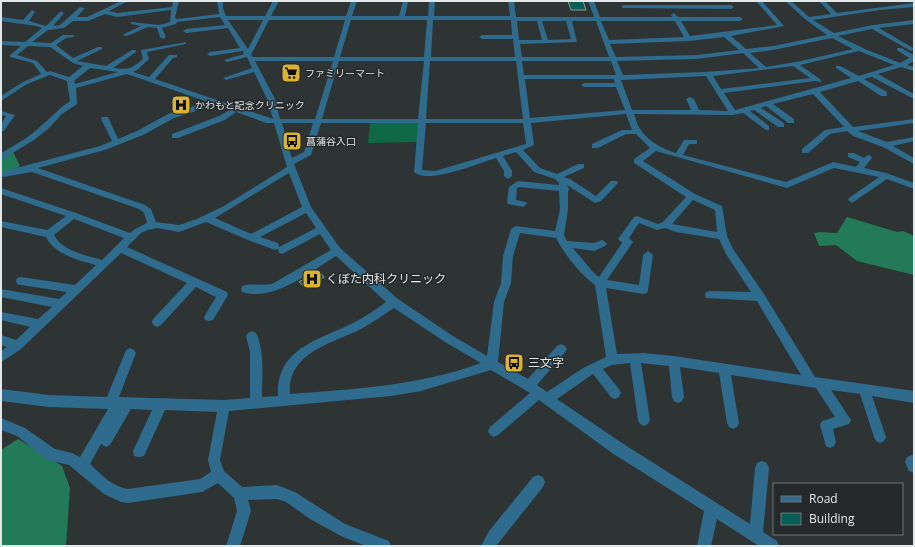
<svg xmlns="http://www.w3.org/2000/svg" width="915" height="547" viewBox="0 0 915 547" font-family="'Open Sans','Noto Sans JP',sans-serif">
<rect width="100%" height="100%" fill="#2e3334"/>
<polygon fill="#0f6949" points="370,123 419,123 418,142 368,143"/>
<g fill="#237a58">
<polygon points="13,152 20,166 10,172 1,173 1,160"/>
<polygon points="847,217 897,232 903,231 914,236 914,275 857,261 836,245 819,246 814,233 819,232 837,233"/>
<polygon points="18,439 62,466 70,488 66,546 1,546 1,450"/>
</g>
<g fill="#0a5e58" stroke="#939998">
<polygon points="568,1 583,1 586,10 571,10"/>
<polygon points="188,99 190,106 174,111 172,102"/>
<polygon points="318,270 324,277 306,288 299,282"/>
</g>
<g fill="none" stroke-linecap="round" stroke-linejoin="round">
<g fill="#2e6b8c" fill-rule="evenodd">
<path d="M121,1H128L109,11L117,13L172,7L173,1H179L175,18L177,19L219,14L217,1H223V8L226,16H265L273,1H279L271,16H346L351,1H357L352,16H399L403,1L408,2L405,16H428L429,1H435L434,16H510L508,1H514L516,17H594L588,1H594L600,17H672L671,15L674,13L678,17H740L743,19L740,21H681L690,36L777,25L756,1H762L784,26L731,36L746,49L773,46L827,35L806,20L785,1H791L809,17L831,14L819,1H825L837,13L914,3V7L880,10L813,20L834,33L873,25L914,20V24L879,28L913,48L914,49L911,51L872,29L838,36L865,49L900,63L909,58L897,50V48H901L914,55V61L907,65L914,67V71L901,67L878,74L914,94V99L872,77L864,79L887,92V96H881L858,81L820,92L853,127L914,119V123L858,131L887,142L914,137V141L893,146L914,158V164L883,147L853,136L847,131L830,134L808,153H802V149L825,130L844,127L813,94L773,104L794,119V123H788L766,106L761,108L784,123V127H778L754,110L750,111L769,126V130H766L743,113L733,115L634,114C636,119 637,125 640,129C648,141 662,149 676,153L684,140H697V144H689L683,155L786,182L833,162L856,167L860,162L848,157V153H854L864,158L868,155L871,156L872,158L864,168L886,173L914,183V189L887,179L852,203L848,200L849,198L879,177L834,168L787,188L656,151L643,161L695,194L722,206L727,236L733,249L764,294L815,377L914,391V403L872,396L886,437L884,441L880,443L876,441L874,437L860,394L831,390L851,420L849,424L833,429L836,442L834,446L830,448L826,446L820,425L822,421L835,417L816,388L731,375L739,423L737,427L733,429L729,427L727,423L719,373L680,367L684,397L682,401L678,403L674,401L672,397L669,366L641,363L650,420L648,424L644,426L640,424L638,420L630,363L612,365L603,369L619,389L621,393L619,397L615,399L611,397L593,374L557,399L622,443L750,524L755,468L757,463L762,461L767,463L769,468L763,532L777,541L779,546H759L717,519L711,546H697L704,511L612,453L539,400L498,435L494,437L490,435L488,431L490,427L530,393L491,370L421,391L391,396L229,411L220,460L224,471L242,487L277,485L295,492L345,524L389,541L391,546H366L341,536L310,519L286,502L277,499L248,500L251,511L240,546H226L237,511L234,498L218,483L202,492L128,503L121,502L104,494L69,465L47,460L17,436L1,430V418L25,428L55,449L72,453L80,457L108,409L49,407L1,401V389L49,395L107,397L126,350L130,348L134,350L136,353L119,397L224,400L250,398V352L246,336L248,333L252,331L256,333C265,352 262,376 262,397L278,396C276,348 319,340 353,323C365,317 376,309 386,302L336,256C310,272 274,302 242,292L241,289L242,286C251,283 262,286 272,284L331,250L320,234L282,254L279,253L278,249L275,250L248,240L206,222L179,232L157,228L148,230L141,233L127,247L227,292L228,295L213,320L209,321L205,320L204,317L216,297L196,287L161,325L157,327L153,325L152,322L153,319L187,283L121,253L20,350L1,362V351L7,347L1,345V335L16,340L30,327L1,320V312L38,319L52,307L1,297V289L59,299L67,292L21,285L17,284L16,281L17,278L21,277L75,285L96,265C78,260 55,255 46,237L1,227V221L47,230L66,216L1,194V188L76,213L130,233L135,229L147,223L144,213L139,209L32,172L4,177L1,176V172L100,146L112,141L101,119L102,117H108L118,139L137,131L168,114L208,102L127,74L76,88L77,104L62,114L48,129L34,140L1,160V153C15,145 30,137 42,125C52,117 59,108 70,101L67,81L50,75L27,84L1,101V96L23,82L41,74L33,63L10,57V55L21,46L1,45V41L25,42L42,28L36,26L1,21V17L23,20L32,10L35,12L29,21L46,26L61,11L64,13L53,26L60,25L80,7L85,8L77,17H87ZM171,10L170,22L159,25L131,22V24L141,26L122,35L127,36L148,27L157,28L160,37L163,39L166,37L162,28L176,24L177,22L220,17L225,25L186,29L183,31L186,33L228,28L240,48L210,52L207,54L210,56L243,51L244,54L224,60L227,62L247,57L252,68L223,78L226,80L254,72L267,99L273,119L155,79L173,58L177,57V55H169L149,77L133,72L137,70L149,59L147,52L186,44V42L141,50L143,59C131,69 129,70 113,68L136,52V50H132L106,66L77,61L102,49V47H98L73,58L56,45L66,38L74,37V35H63L51,43L32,42L48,30L64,28L73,21H88L105,14L117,17ZM228,20H263L248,49ZM269,20H345L334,57H253L251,55ZM351,20H427L424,57H340ZM433,20H511L512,35H482L479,37L482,39H513L515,57H431ZM517,21H537L542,40H519ZM542,21H566L571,39L548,40ZM572,21H596L609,57H522L520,44L577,42ZM601,21H675L684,37L609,40ZM724,37L739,50L697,55L616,57L610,44L689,41ZM832,38L853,49L801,61L766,67L750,53L773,50ZM28,46L50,47L73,63L83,66L69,77L50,71L47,72L37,61L17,55ZM859,51L894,65L859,76L840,66H836V68L851,78L735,110L724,93L815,81L821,82V80L800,65ZM743,53L759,68L704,72L623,75L617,61L697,59ZM255,61H333L315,119H280L275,99ZM339,61H424L418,119H322ZM430,61H516L523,119H426ZM522,61H611L616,75H524ZM793,66L810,78L721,89L713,76ZM90,68L118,72L75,84L74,81ZM706,76L728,111L699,110L694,99L690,97L686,99L691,110H632L621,80ZM525,79H614L615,83H584L581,85L584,87H616L625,110L530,118ZM215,105L230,110L219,116L172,134V138H178L225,120L236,112L266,123H274L287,167L224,206L197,219L179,225L156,222L151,209L145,205L38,168L105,150L143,135L174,118ZM626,114L632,130H622L592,144V148H598L626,134H636L650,148L634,159V163L686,197L663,222L658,224L637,216L634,217L618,239L622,243L599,277L593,272L573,248L594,251L605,246L607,244L605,242L602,240L594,243L567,241L564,235L568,210V191L569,189L567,185L595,203L601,201L618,183L617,181H611L596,196L570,179L564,177L584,168V164H578L557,174L540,168L523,150L534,145L531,123ZM282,123H313L304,152L292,158ZM321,123H418L414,172C427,185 479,163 496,158L504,171V176L508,179L512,176V171L503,156L516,152L534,172L555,179L559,183V185L518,181L509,187L507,202L508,204L523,207L527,204L526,202L516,200L517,188L519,187L559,191L560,210L555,231L516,226L511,229L503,256L501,283L494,302L487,356L453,336L398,299L340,248L311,207L294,164L311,155ZM426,123H523L526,144L435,171L422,170ZM289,173L302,207L251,234L215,218ZM693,200L715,210L717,232L672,224ZM306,213L316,228L279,247L278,243L260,237ZM74,219L124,238L102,260C86,255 62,251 54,235ZM639,223L657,230L665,228L676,232L719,239L726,254L751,292L710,291L706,292L705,295L706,298L757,301L801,375L674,356L643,353L617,354L606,288L643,294L647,293L648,290L653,255L648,251L643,255L639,285L607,280L633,242L629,238ZM520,233L556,238C565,255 579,273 595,285L606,357L583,368L547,392L537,385L565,352L567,349L565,346L561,344L557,346L528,379L498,362L504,302L511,283L513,256ZM394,308L445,342L481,363C419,386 354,389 290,394C287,353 331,344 361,329C372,323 383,315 394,308ZM131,409L152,410L133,451L134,456L139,457L144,456L165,410L217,412L208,460L211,472L200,479L128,489C112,487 102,475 90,464L101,444L106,447L110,445Z"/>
<polygon points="624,5 731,5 734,7 731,9 622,8 622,6"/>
<polygon points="1,111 15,115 4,131 1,131 1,124 6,116 1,115"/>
<polygon points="912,455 914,455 914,473 909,471 905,462 907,457"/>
<polygon points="538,475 543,477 545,482 543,487 496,546 481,546 489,531 533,477"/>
</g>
</g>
<defs>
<g id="supermarket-square" transform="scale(1)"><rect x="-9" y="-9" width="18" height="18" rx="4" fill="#dab333" stroke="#25292a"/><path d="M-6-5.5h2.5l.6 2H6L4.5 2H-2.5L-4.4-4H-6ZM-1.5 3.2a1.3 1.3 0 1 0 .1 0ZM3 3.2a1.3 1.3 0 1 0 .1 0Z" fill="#111"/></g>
<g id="hospital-square" transform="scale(1)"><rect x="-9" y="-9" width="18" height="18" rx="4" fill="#dab333" stroke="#25292a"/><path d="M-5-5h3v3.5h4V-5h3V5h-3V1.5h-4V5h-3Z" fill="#111"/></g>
<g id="bus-square" transform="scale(1)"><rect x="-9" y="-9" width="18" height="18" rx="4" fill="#dab333" stroke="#25292a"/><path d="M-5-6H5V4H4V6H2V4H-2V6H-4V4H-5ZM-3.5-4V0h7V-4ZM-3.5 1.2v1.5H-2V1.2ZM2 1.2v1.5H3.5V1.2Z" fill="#111"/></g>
</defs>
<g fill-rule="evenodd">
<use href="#supermarket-square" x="291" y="73"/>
<use href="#hospital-square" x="181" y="105"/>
<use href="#bus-square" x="292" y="141"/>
<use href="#hospital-square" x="312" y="279"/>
<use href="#bus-square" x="514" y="363"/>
</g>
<g text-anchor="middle" stroke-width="3" stroke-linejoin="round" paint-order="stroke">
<g font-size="10" fill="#e4e7e7" stroke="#25292a" text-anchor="start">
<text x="305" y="77">ファミリーマート</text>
<text x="195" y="109">かわもと記念クリニック</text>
<text x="306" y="145">菖蒲谷入口</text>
</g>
<g font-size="12" fill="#e4e7e7" stroke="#25292a" text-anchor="start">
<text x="326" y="283">くぼた内科クリニック</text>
<text x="528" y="367">三文字</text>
</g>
</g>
<rect width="915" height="547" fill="none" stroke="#e4e7e7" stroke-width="4"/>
<rect x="773" y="483" width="130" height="52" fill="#25292a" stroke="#717576"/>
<rect x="781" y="496" width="20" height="6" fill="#2e6b8c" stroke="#717576"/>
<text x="809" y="503" font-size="12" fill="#e4e7e7">Road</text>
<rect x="781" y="513" width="20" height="12" fill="#0a5e58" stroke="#717576"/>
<text x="809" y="523" font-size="12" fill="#e4e7e7">Building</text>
</svg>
